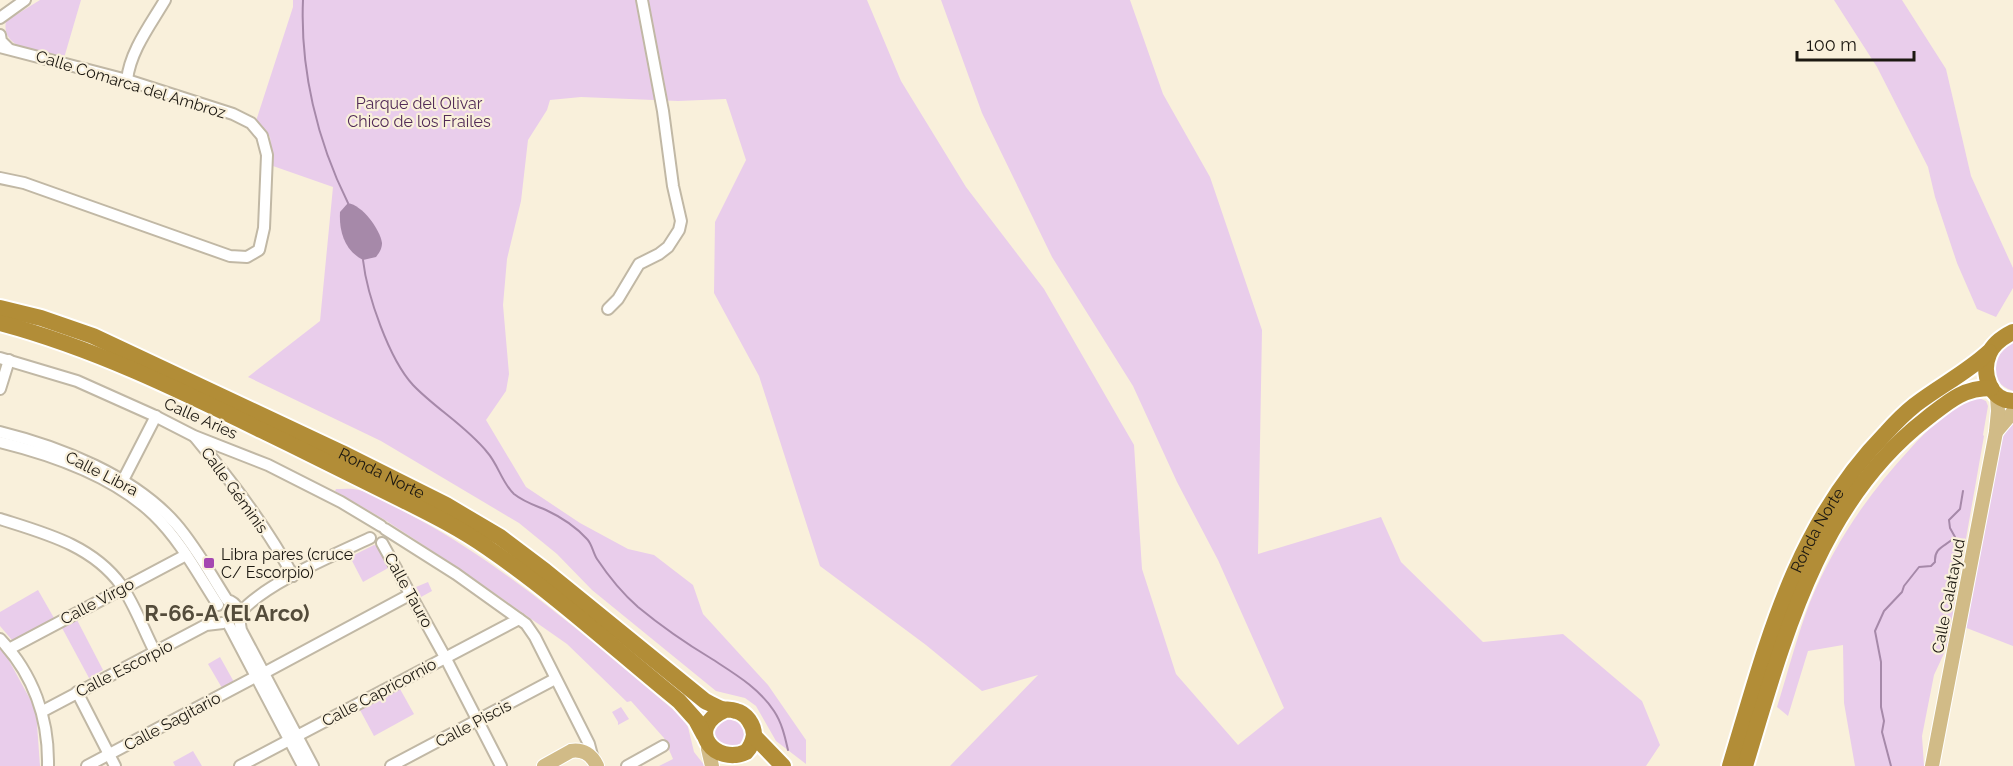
<svg xmlns="http://www.w3.org/2000/svg" width="2013" height="766" viewBox="0 0 2013 766" font-family="Raleway,sans-serif">
<rect width="100%" height="100%" fill="#f9f0db"/>
<g fill="#e9cdeb">
<path d="M40,0H81L64,58C44,53 0,51 6,21Z"/>
<polygon points="293,0 867,0 901,81 966,187 1044,289 1134,445 1142,569 1176,674 1238,745 1284,708 1218,560 1177,482 1133,386 1052,257 982,113 941,0 1130,0 1163,94 1210,177 1262,330 1258,554 1381,517 1401,562 1483,642 1563,634 1642,701 1660,745 1646,766 950,766 1038,675 982,691 926,645 820,566 759,376 714,293 715,222 746,160 726,99 678,101 581,97 550,100 547,110 528,140 521,201 507,259 503,305 509,374 506,391 486,420 526,487 580,523 628,549 654,555 693,585 703,614 768,685 806,740 806,764 776,741 756,706 745,698 716,691 592,590 557,554 519,523 381,441 248,377 320,321 333,187 273,166 270,137 256,121 293,7"/>
<polygon points="1834,0 1902,0 1946,69 1971,176 2013,268 2013,288 1996,317 1977,309 1957,263 1935,197 1928,167 1877,67"/>
<path d="M2013,341V391C1984,381 1992,355 2013,341Z"/>
<path d="M1979,398L1986,401L1988,406L1983,435L1984,436L1947,647L1934,675L1922,736L1924,766H1855L1844,703L1843,645L1808,651L1788,716L1777,707C1788,672 1797,636 1810,602C1834,544 1868,494 1910,449C1928,429 1953,404 1979,398Z"/>
<polygon points="2013,422 2013,646 1964,627 2000,441"/>
<path d="M336,489C343,489 352,488 359,490C376,494 404,512 420,520C516,573 598,647 682,717L688,727L694,752L705,766H659L673,759L664,738L631,701L627,702L567,644L460,569L385,520L335,491Z"/>
<polygon points="374,545 378,546 390,567 363,582 350,557"/>
<polygon points="428,582 432,591 421,597 416,587"/>
<polygon points="38,590 54,618 12,640 0,626 0,612"/>
<polygon points="76,618 103,670 89,678 61,626"/>
<polygon points="0,649 6,655 36,710 40,766 0,766"/>
<polygon points="220,657 234,682 222,688 208,664"/>
<polygon points="400,689 414,714 374,736 360,710"/>
<polygon points="621,707 629,719 618,725 618,722 612,712"/>
<path d="M728,719C750,723 749,741 732,751L712,738C714,728 717,721 728,719Z"/>
<polygon points="193,751 202,766 175,766 173,762"/>
</g>
<path fill="#a689a9" d="M348,203C362,205 380,229 382,243C382,249 379,253 376,257L363,260C344,250 339,231 340,212Z"/>
<g fill="none" stroke-linecap="round" stroke-linejoin="round">
<g stroke="#a689a9" stroke-width="2">
<path d="M303,0C300,69 317,141 348,203"/>
<path d="M363,260C367,295 389,359 413,385C436,409 466,426 487,452C498,464 502,483 514,494C524,502 534,505 546,510C561,517 576,527 587,539C592,544 593,553 597,559C609,577 622,593 638,607C661,626 687,644 712,659C735,674 759,688 774,711C782,723 785,737 788,750"/>
<path d="M1891,766L1882,732L1884,721L1881,707V662L1875,631L1884,611L1902,592L1904,586L1919,567L1931,566L1935,562C1934,547 1945,547 1955,537L1950,528L1949,520L1960,509L1963,491"/>
</g>
<g stroke="#c1b8a5" stroke-width="14">
<g id="minor">
<polyline points="0,18 25,0"/>
<polyline points="0,35 1,41 8,48"/>
<polyline points="0,47 127,80 233,114 251,123 262,136 267,155 264,228 259,250 247,257 230,256 24,183 0,178"/>
<path d="M127,80C130,51 151,24 165,0"/>
<polyline points="608,309 618,299 639,264 659,254 668,247 679,230 681,221 673,186 663,111 642,0"/>
<polyline points="0,358 77,381 153,415 194,436 268,465 341,502 381,526"/>
<polyline points="0,389 9,360"/>
<path d="M0,432C61,447 134,476 176,524C196,547 211,575 227,600C242,604 238,618 241,630L313,766"/>
<path d="M195,437C231,481 266,526 293,576"/>
<path d="M0,442C53,455 114,476 154,515C180,540 198,574 218,605"/>
<polyline points="120,486 156,416"/>
<path d="M0,519C44,533 92,545 121,585C135,605 144,631 155,652"/>
<polyline points="385,529 456,574 526,624 535,637 589,744 593,759"/>
<polyline points="382,543 445,657 501,766"/>
<path d="M240,613C264,584 334,555 370,538"/>
<polyline points="229,625 303,766"/>
<path d="M0,639C33,674 49,718 48,766"/>
<polyline points="9,649 186,555"/>
<polyline points="264,673 411,594"/>
<polyline points="77,692 115,766"/>
<polyline points="43,711 206,625 223,623"/>
<polyline points="87,766 257,676"/>
<polyline points="240,766 519,619"/>
<polyline points="391,766 555,679"/>
<polyline points="627,766 663,746"/>
</g>
</g>
<g stroke="#fff" stroke-width="16">
<g id="major">
<polyline points="1996,432 2013,412"/>
<polyline points="708,749 712,766"/>
<path d="M544,766L571,751C583,749 592,755 597,766"/>
<polyline points="1932,766 1996,432 1998,411 1997,396"/>
</g>
</g>
<g stroke="#fff" stroke-width="20">
<g id="highway">
<path id="s1" d="M0,308L41,318L93,336L342,453L446,505L500,537L545,571L705,701C711,704 716,707 722,709C726,710 731,709 736,711C746,713 754,725 754,735C753,741 750,748 746,752C716,766 683,729 725,710"/>
<path d="M0,323C105,351 199,400 296,447C331,464 366,482 401,499C431,514 461,529 488,548C555,594 616,650 679,701L696,720L704,735"/>
<path d="M2013,332C2003,337 1993,344 1989,354C1981,373 1990,401 2013,401"/>
<polyline points="754,736 783,766"/>
<path id="s2" d="M1730,766C1767,644 1794,527 1886,433C1895,423 1905,413 1915,405C1940,386 1966,373 1989,352"/>
<path d="M1745,766C1783,641 1817,503 1926,419C1948,402 1962,388 1991,388"/>
</g>
</g>
<use href="#minor" stroke="#fff" stroke-width="10"/>
<use href="#major" stroke="#d1bb87" stroke-width="14"/>
<use href="#highway" stroke="#b28d37" stroke-width="16"/>
</g>
<rect fill="#a547b1" stroke="#f9f0db" stroke-width="2" x="203" y="557" width="12" height="12" rx="3"/>
<g text-anchor="middle" stroke-width="4.5" stroke-linejoin="round" paint-order="stroke">
<g font-size="16" fill="#1c1811" stroke="#f9f0db">
<text transform="translate(131 84) rotate(17)" y="6">Calle Comarca del Ambroz</text>
<text transform="translate(201 418) rotate(24)" y="6">Calle Aries</text>
<text transform="translate(102 473) rotate(27)" y="6">Calle Libra</text>
<text dy="6" stroke="none"><textPath href="#s1" startOffset="417">Ronda Norte</textPath></text>
<text transform="translate(235 490) rotate(54)" y="6">Calle Géminis</text>
<text dy="6" stroke="none"><textPath href="#s2" startOffset="252">Ronda Norte</textPath></text>
<text transform="translate(409 590) rotate(61)" y="6">Calle Tauro</text>
<text transform="translate(1948 596) rotate(-79)" y="6">Calle Calatayud</text>
<text transform="translate(97 601) rotate(-28)" y="6">Calle Virgo</text>
<text transform="translate(124 668) rotate(-27)" y="6">Calle Escorpio</text>
<text transform="translate(379 692) rotate(-28)" y="6">Calle Capricornio</text>
<text transform="translate(172 721) rotate(-28)" y="6">Calle Sagitario</text>
<text transform="translate(473 723) rotate(-28)" y="6">Calle Piscis</text>
</g>
<g font-size="16" fill="#522b57" stroke="#f9f0db">
<text x="419" y="109">Parque del Olivar<tspan x="419" dy="18">Chico de los Frailes</tspan></text>
</g>
<g font-size="16" fill="#1c1811" stroke="#f9f0db" text-anchor="start">
<text x="221" y="560">Libra pares (cruce<tspan x="221" dy="18">C/ Escorpio)</tspan></text>
</g>
<g font-size="22" font-weight="bold" fill="#544c3b" stroke="#f9f0db">
<text x="227" y="621">R-66-A (El Arco)</text>
</g>
</g>
<path d="M1797 51v9h117v-9" fill="none" stroke="#1c1811" stroke-width="3"/>
<text x="1806" y="51" font-size="18" fill="#1c1811" stroke="#f9f0db" stroke-width="4.5" paint-order="stroke">100 m</text>
</svg>
